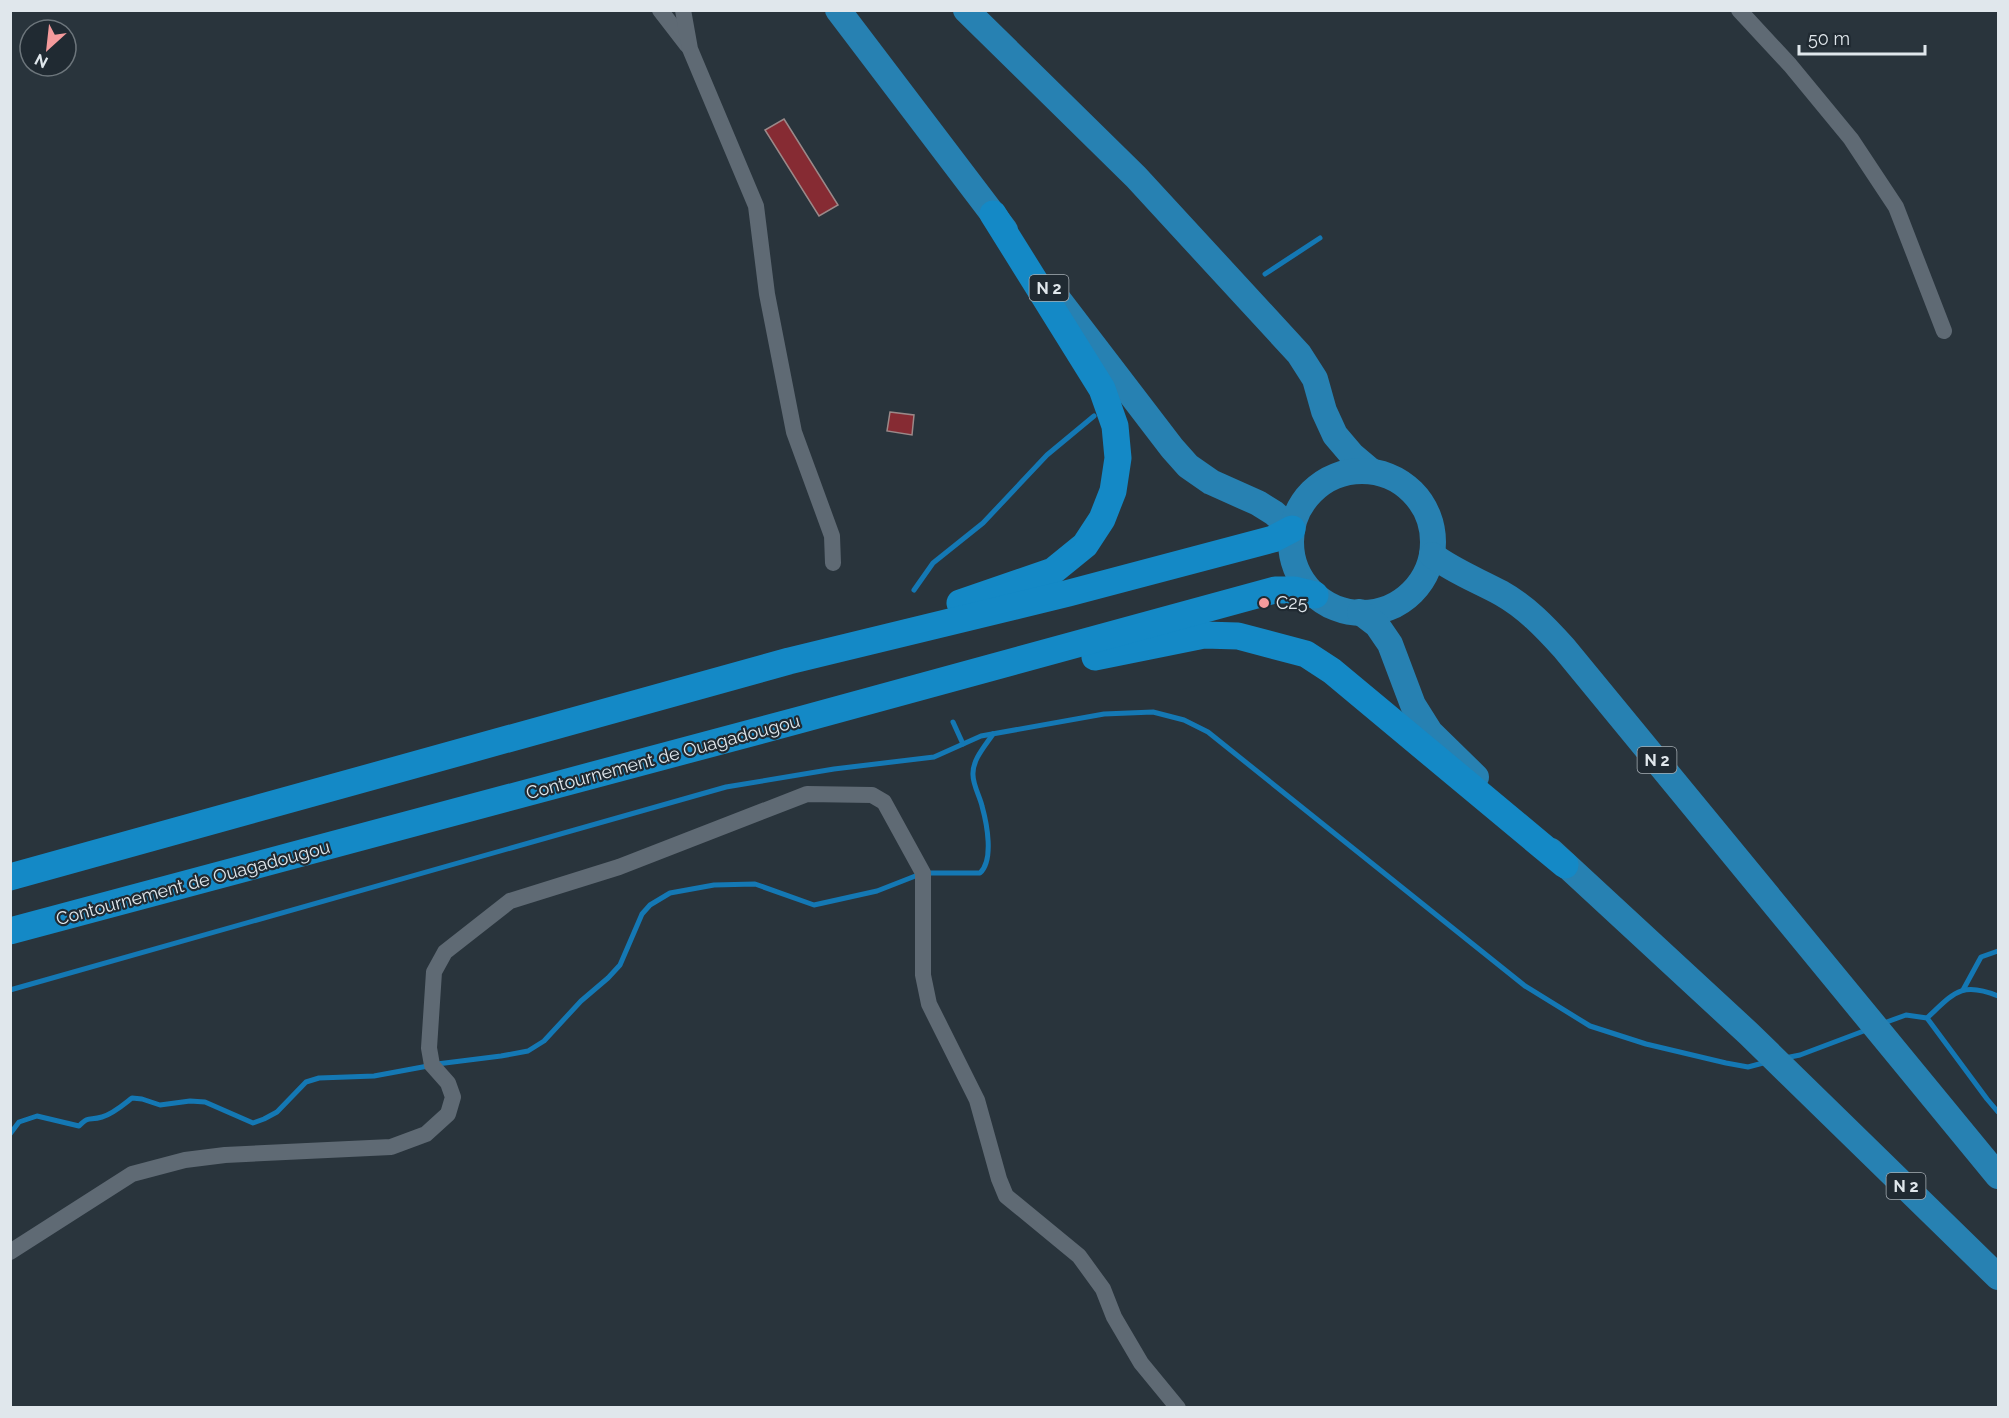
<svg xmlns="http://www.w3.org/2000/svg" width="2009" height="1418" viewBox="0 0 2009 1418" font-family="Raleway,sans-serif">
<rect width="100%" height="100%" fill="#29343c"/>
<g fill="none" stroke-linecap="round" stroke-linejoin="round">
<g stroke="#1478b4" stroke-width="5">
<polyline points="1265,274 1320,238"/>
<polyline points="914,590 933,563 983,523 1047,455 1094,416"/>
<polyline points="953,722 963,744"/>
<polyline points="10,990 726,787 834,769 934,757 981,736 1104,714 1153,712 1184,720 1208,732 1525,986 1590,1026 1646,1044 1726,1063 1748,1067 1767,1062"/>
<polyline points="1963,990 1981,957 1998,951"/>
<path d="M1927,1018C1954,993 1961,981 1998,996"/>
<polyline points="1884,1023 1906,1015 1927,1018 1987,1099 1998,1112"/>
<polyline points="1785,1058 1800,1055 1869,1029"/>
<path d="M437,1064L501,1056L528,1051L544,1041L581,1001L608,978L620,965L642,914L650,905L670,893L714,885L755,884L814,905L877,891L923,873H980C994,860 987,824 982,806C980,797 973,785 973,775C972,760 985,746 993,734"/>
<path d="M10,1134L19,1122L37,1116L79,1126C90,1115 89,1121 102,1117C113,1114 123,1105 132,1098L142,1099L160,1105L190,1101L205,1102L253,1123L264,1119L277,1112L306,1082L319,1078L374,1076L428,1066"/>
</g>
</g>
<g fill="#862b33" stroke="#9b8989" stroke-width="1.5">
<polygon points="784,119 838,205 819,216 765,130"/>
<polygon points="890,412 914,415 912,435 887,431"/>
</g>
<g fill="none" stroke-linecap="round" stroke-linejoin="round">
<g stroke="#5f6a74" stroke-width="16">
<polyline points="660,10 687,45"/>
<polyline points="683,10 690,49 756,206 767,294 794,432 832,536 833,563"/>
<polyline points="1739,10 1790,65 1851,139 1896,207 1944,331"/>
<polyline points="10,1252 132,1174 185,1160 225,1155 391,1147 426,1134 448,1114 453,1097 448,1083 432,1065 429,1048 434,972 445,952 510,901 619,867 807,794 872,795 884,802 923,873 923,975 929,1004 977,1100 999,1179 1006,1196 1079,1256 1103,1289 1114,1317 1141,1363 1178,1408"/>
</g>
<g stroke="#2781b2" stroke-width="26">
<polyline points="838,10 1005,230"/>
<polyline points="966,10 1136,177 1299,354 1315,379 1324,411 1335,435 1352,455 1371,471"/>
<polyline points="1058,299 1172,448 1188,466 1211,482 1258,503 1274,513 1292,529"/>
<circle cx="1362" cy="542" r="71"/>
<path d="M1432,555C1455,572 1477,580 1501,593C1526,607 1545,627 1564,648L1998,1176"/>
<polyline points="1360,612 1377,625 1390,644 1413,705 1430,732 1476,777"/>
<polyline points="1551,851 1749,1034 1998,1277"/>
</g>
<g stroke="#1489c6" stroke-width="27">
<polyline points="960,603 1053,571 1085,545 1102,519 1113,491 1118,458 1115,426 1102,389 993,214"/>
<polyline points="1095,657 1204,635 1238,636 1306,654 1332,671 1565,865"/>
<polyline points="10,877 789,661 1069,593 1273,539 1292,529"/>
<polyline points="10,931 803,719 1275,590 1294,590 1315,595"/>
</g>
</g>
<circle fill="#f59b9c" stroke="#202a32" stroke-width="2" cx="1264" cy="603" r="6"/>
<g text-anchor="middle" stroke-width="4.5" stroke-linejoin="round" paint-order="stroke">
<g fill="#202a32" stroke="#a6aeb4" stroke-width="1.5">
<rect x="1029.5" y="275" width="39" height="26" rx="4.5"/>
<rect x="1637.5" y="747" width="39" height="26" rx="4.5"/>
<rect x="1886.5" y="1173" width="39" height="26" rx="4.5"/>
</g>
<g font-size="16" font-weight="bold" fill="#e0e7ec">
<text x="1049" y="294">N 2</text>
<text x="1657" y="766">N 2</text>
<text x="1906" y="1192">N 2</text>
</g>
<g font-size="18" fill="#e0e7ec" stroke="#202a32" text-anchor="start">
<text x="1276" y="609">C25</text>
</g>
<g font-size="18" fill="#e0e7ec" stroke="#202a32">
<text transform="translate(663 757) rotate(-15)" y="6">Contournement de Ouagadougou</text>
<text transform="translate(193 883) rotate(-15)" y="6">Contournement de Ouagadougou</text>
</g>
</g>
<rect width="2009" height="1418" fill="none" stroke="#e0e7ec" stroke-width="24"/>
<g transform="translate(48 48) rotate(207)"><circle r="28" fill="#202a32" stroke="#6d767c" stroke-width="1.5"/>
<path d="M0-4.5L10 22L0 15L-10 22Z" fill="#f59b9c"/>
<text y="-9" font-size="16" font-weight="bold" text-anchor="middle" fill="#e0e7ec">N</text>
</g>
<path d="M1799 45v9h126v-9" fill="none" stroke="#e0e7ec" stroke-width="3"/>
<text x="1808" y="45" font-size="18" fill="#e0e7ec" stroke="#202a32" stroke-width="4.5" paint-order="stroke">50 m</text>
</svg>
